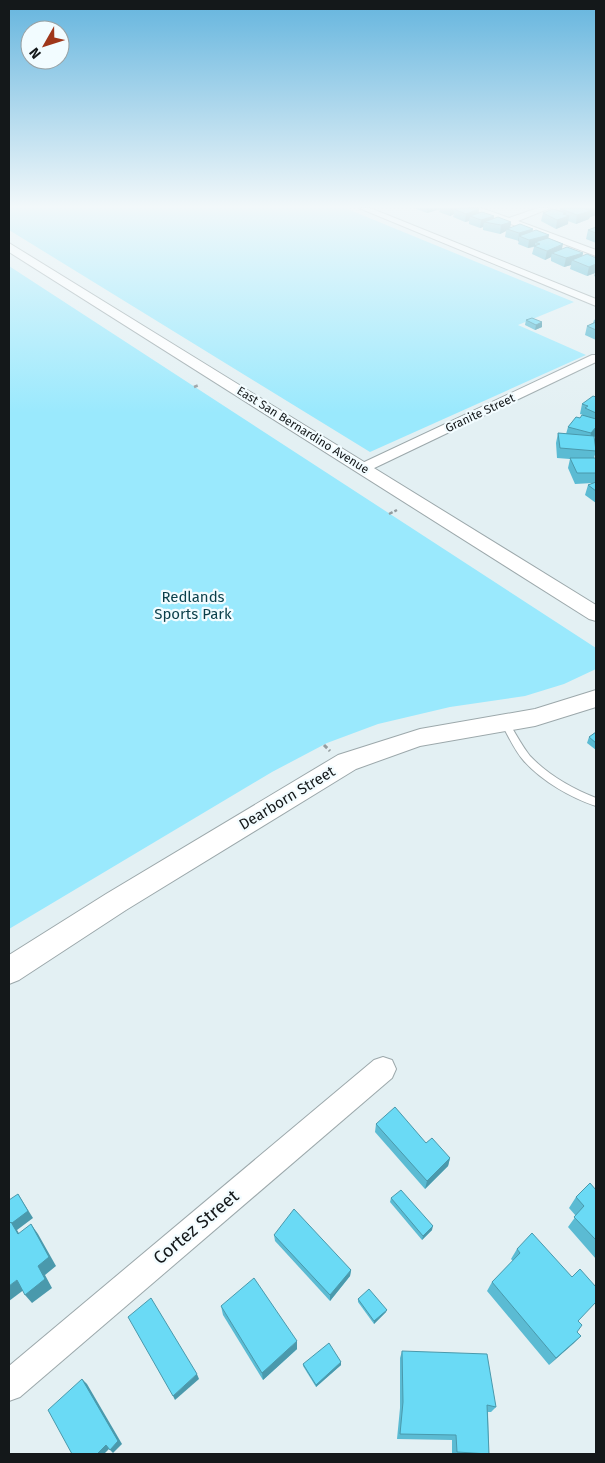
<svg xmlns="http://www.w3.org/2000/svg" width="605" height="1463" viewBox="0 0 605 1463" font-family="'Fira Sans',sans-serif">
<rect width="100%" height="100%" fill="#e3f0f3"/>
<g fill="#9ae9fd">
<polygon points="9,208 345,208 574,302 518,325 586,355 370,452 9,230"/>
<polygon points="9,266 596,648 596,669 564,684 525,696 450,707 378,724 327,743 272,772 9,929"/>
</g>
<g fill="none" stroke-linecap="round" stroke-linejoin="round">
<g stroke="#9ca8ab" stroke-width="2">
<path id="service" d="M506,722L509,723C516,734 522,746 530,756C548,775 573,789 596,798V806C571,798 542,781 524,761C515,751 509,737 502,725Z"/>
</g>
<g stroke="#9ca8ab" stroke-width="2">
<g id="minor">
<polygon points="359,208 370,208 596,299 596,306"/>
<polygon points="468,208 481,208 509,218 538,208 550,208 518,221 596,250 596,256"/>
<polygon points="592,355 596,355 596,362 368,471 358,471 356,468 358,465"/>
<polygon points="383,1057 392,1060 396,1069 392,1078 20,1397 9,1401 9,1366 374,1060"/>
</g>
</g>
<g stroke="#9ca8ab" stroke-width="2">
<g id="tertiary">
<polygon points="9,243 596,605 596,621 589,619 9,252"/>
<polygon points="596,690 596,707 535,726 420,746 356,769 126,910 19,980 9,984 9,955 106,894 338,755 420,729 535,709"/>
</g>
</g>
<g stroke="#949da0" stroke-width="2.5" stroke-dasharray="4 2" stroke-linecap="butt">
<polyline points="194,387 199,385"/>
<polyline points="389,514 397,510"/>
</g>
<polyline stroke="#949da0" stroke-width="3" stroke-dasharray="4.5 2.5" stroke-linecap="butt" points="324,745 330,751"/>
<use href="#service" fill="#fff" fill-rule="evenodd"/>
<use href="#minor" fill="#fff" fill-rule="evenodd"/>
<use href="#tertiary" fill="#fff" fill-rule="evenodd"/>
</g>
<g fill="#5bbbd3">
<polygon points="416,208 475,208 479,213 494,216 493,219 511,222 510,227 533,229 532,232 548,238 562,249 583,253 582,256 596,258 596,277 594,276 595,273 587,276 570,269 571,265 564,267 551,261 551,257 545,260 532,254 534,247 528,248 518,244 519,241 505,237 506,231 500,234 483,230 483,227 480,228 469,224 469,221 465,222 453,217 454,214 450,216 439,212 440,209 427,213 416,209"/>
<polygon points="560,208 596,208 596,215 590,217 589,219 576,224 568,221 568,224 556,229 541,221 543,213 560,211"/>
<polygon points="596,227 596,243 586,239 588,230"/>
<polygon points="596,319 596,340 585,335 587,326 593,323 594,320"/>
<polygon points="526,320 542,322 542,327 535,330 525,325"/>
<polygon points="596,397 596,435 594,437 596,451 594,458 596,459 596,503 585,495 588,485 593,483 575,484 568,468 570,459 557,458 556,443 558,433 566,434 568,427 583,416 583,415 580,414 582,404"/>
<polygon points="596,732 596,750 587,743 589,737"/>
<polygon points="376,1124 426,1143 450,1158 448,1166 425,1189 375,1132"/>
<polygon points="596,1190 596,1259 568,1227 576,1216 569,1208 576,1197"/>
<polygon points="391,1198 432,1230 422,1240 390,1202"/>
<polygon points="274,1235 351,1270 350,1276 330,1301 275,1241"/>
<polygon points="517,1249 578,1321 577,1332 581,1336 549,1365 487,1291 492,1282 513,1261 511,1259"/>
<polygon points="358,1299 386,1312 374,1324 358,1302"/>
<polygon points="221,1306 297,1349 263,1380 223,1315"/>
<polygon points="402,1351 496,1407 491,1412 488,1412 489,1454 452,1454 452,1440 397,1439 400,1408 400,1358"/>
<polygon points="303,1364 341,1365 316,1387 303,1366"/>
</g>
<g fill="#4a99ac">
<polygon points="427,208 440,208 440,209 427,213"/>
<polygon points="450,208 462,208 454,209 454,214 450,216"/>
<polygon points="596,208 596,215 590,217 592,209"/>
<polygon points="479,209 478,218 470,216 469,221 465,222 466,214"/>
<polygon points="591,211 589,219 576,224 577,215"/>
<polygon points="566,213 565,218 569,216 568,224 556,229 557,220 563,214"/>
<polygon points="494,216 493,224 484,222 483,227 480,228 481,220"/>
<polygon points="511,222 510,230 507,229 506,231 500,234 501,225"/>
<polygon points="533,229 531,237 519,236 519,241 518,242 519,233"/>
<polygon points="549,235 547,244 540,244 535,242 535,246 528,248 529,240"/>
<polygon points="563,244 561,253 552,253 551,257 545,260 547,251"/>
<polygon points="583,253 581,262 572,260 571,265 564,267 566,258"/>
<polygon points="596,264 595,273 587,276 589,267"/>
<polygon points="542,322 542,327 535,330 536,325"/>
<polygon points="596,427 596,435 589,443 591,433"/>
<polygon points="450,1158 448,1166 425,1189 427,1181"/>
<polygon points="18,1194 33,1218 17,1230 25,1243 9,1236"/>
<polygon points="31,1224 38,1234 56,1266 45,1275 52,1288 32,1303 25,1295 38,1266"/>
<polygon points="433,1226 432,1230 422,1240 423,1236"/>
<polygon points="351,1270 350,1276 330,1301 330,1295"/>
<polygon points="17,1280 25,1289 9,1301 9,1286"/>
<polygon points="387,1310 386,1312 374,1324 374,1321"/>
<polygon points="581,1336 573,1344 549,1365 556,1358"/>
<polygon points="297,1341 297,1349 263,1380 262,1373"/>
<polygon points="341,1362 341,1365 316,1387 316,1385"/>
<polygon points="197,1374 199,1379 175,1400 173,1396"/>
<polygon points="82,1379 87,1384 122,1444 113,1453 110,1450"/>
<polygon points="106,1445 110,1448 104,1454 97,1454"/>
</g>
<g fill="#6adaf5" stroke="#4a99ac">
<polygon points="459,208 475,208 479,209 466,214 454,209"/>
<polygon points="564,208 583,208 591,211 577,215 561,209 565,208"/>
<polygon points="553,209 566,213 563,214 569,216 557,220 543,213"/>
<polygon points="482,212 494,216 481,220 470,216"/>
<polygon points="498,217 511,222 501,225 484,222"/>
<polygon points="520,224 533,229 519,233 507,229"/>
<polygon points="596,227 596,233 588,230"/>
<polygon points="536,230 549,235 529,240 519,236"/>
<polygon points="548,238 563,244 547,251 534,246 540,244 535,242"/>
<polygon points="567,247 583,253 566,258 552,253"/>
<polygon points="587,254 596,258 596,264 589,267 572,260"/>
<polygon points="532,318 542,322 536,325 526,320"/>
<polygon points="596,322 596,330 587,326"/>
<polygon points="593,396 596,397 596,413 585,408 588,406 582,404"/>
<polygon points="582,415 596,419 596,427 591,433 568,427 576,417 580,418"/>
<polygon points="558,433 594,436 596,451 560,448"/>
<polygon points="570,458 596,458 596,473 577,473"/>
<polygon points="596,482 596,491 588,485"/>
<polygon points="596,732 596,743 589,737"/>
<polygon points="395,1107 426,1143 432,1138 450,1158 427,1181 376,1124"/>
<polygon points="590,1183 596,1190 596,1240 574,1217 584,1206 576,1197"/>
<polygon points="401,1190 433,1226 423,1236 391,1198"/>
<polygon points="18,1194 28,1211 12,1223 11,1222 9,1224 9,1200"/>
<polygon points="294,1209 351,1270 330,1295 274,1235"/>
<polygon points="11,1222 18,1234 31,1224 49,1257 38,1266 45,1279 25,1295 17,1280 9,1286 9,1224"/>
<polygon points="532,1233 572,1277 580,1269 596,1287 596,1302 578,1321 582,1325 577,1332 581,1336 556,1358 492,1282 520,1253 517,1249"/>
<polygon points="254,1278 297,1341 262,1373 221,1306"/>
<polygon points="369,1289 387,1310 374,1321 358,1299"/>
<polygon points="151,1298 197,1374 173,1396 128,1317"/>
<polygon points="329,1343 341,1362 316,1385 303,1364"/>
<polygon points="402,1351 487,1354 496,1407 487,1405 489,1454 457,1452 456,1435 400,1434 403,1402"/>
<polygon points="82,1379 118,1441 110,1450 106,1445 97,1454 72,1454 48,1410"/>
</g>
<linearGradient id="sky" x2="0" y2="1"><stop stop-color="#65b5de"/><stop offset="0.5" stop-color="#f2f8fa"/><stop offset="1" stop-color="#f2f8fa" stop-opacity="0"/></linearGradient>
<rect width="605" height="413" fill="url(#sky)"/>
<g text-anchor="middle" stroke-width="4.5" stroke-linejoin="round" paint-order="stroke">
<g font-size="12" fill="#14181a" stroke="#f2fcff">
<text transform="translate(480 413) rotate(-25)" y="4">Granite Street</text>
<text transform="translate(303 430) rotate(32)" y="4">East San Bernardino Avenue</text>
</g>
<g font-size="15" fill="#0a3f4a" stroke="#f2fcff">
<text x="193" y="602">Redlands<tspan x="193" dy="17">Sports Park</tspan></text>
</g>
<g font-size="15" fill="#14181a" stroke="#f2fcff">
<text transform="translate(287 798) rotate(-31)" y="5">Dearborn Street</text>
</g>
<g font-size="18" fill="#14181a" stroke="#f2fcff">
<text transform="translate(196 1227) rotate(-40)" y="6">Cortez Street</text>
</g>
</g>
<rect width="605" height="1463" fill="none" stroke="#14181a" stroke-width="20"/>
<g transform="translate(45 45) rotate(231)"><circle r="24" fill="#f2fcff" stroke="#99a1a3"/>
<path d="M0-4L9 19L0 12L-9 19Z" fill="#9f371b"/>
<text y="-8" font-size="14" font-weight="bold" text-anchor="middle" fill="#14181a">N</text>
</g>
</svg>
